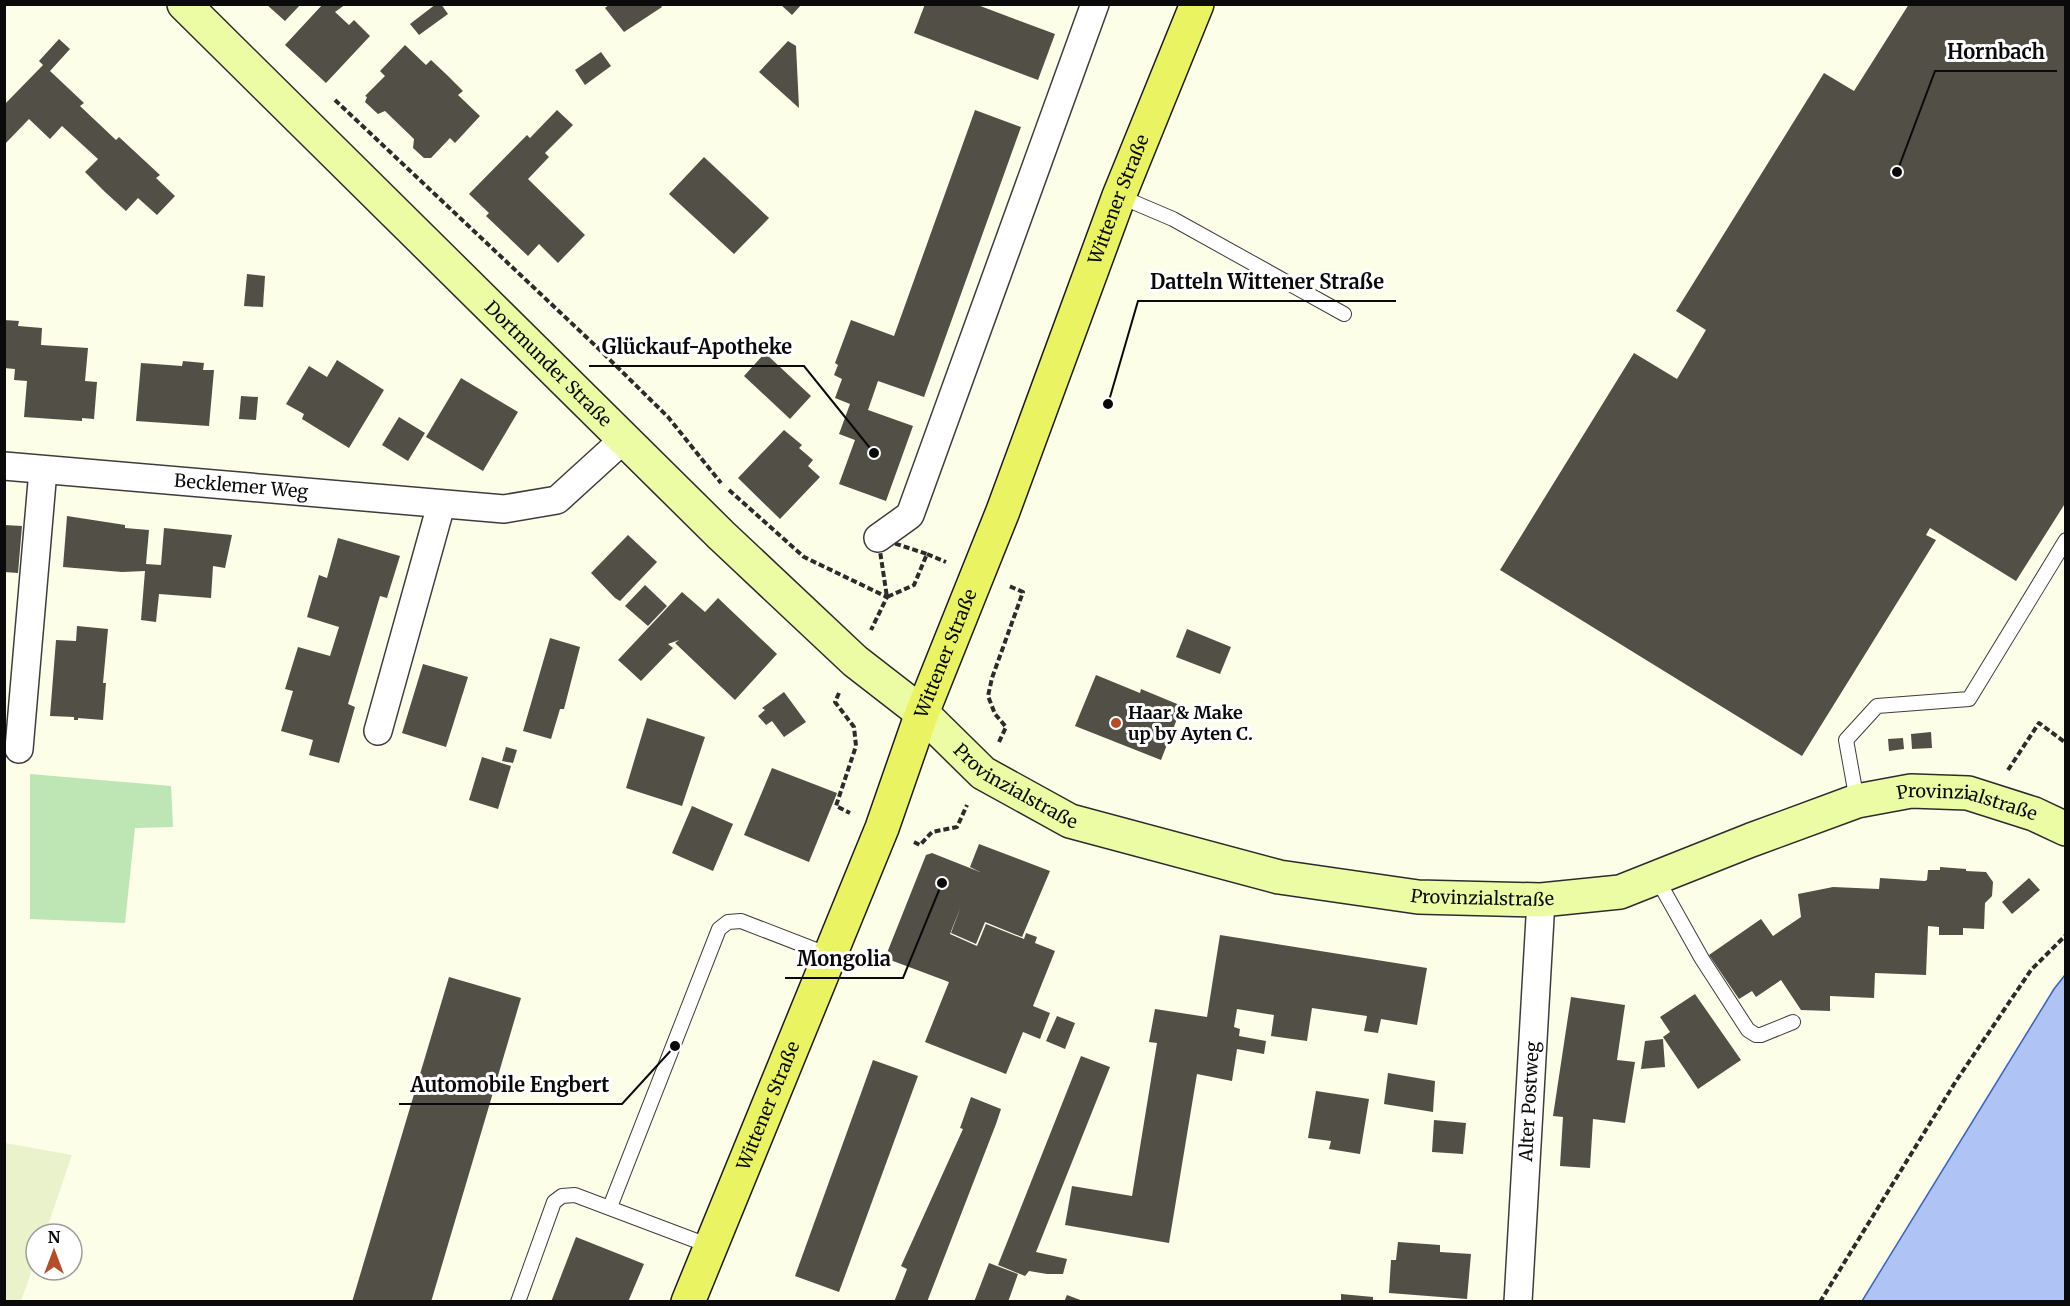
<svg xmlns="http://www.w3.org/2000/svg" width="2070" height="1306" viewBox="0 0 2070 1306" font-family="Merriweather,serif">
<rect width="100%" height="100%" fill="#fcfee8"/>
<polygon fill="#e9f2ca" points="5,1143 72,1155 45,1234 36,1234 36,1259 21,1301 5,1301"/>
<polygon fill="#bee6b4" points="30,774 171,786 173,827 135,828 125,923 30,919"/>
<polygon fill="#afc4f4" stroke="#3862c8" stroke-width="1.5" points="2065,975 2065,1301 1862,1301 2054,989"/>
<g fill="#524f47">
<polygon points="266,4 301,4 285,21"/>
<polygon points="323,4 346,4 335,12 349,25 354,20 370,36 326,83 285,45"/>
<polygon points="436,4 441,4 448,14 419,35 410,24"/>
<polygon points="610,4 660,4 662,7 624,32 605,8"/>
<polygon points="780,4 802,4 792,15"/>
<polygon points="925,4 975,4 1055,34 1038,80 914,33"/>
<polygon points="1909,4 2066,4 2066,502 2016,581 1930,528 1926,535 1936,540 1802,756 1500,570 1634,353 1677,379 1706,330 1676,311 1824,73 1854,91"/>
<polygon points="59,39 70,49 50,71 84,103 80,106 116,140 119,137 160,175 156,178 175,196 157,215 138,198 126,211 105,192 85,172 98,159 62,126 50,139 29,119 4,145 4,105 43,65 39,61"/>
<polygon points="788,41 796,46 799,108 759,72"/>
<polygon points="405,45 426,65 431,60 447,75 463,91 458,95 480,116 455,143 450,138 431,158 424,158 413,148 414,139 385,111 378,114 365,102 367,97 365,96 385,76 380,71"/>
<polygon points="601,52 611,66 585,85 575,70"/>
<polygon points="557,110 573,125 545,153 549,157 528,179 585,235 558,263 539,244 528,256 486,216 489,213 469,194 527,135 530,138"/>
<polygon points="975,110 1021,127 924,397 878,381 868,410 913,426 886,501 839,484 855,440 839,434 850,404 835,398 842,379 834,375 838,365 835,363 851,320 894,336"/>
<polygon points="704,157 769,218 734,254 669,194"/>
<polygon points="247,274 265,276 263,307 244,306"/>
<polygon points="4,320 19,321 18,326 42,328 41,345 88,348 85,381 97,382 94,419 82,418 82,421 24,417 27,381 14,380 15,369 4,368"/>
<polygon points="765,353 811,396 790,419 744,376"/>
<polygon points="337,360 384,390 349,448 302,419 304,414 286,404 309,366 327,377"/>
<polygon points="183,361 204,363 203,370 214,370 209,426 136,421 141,363 182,366"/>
<polygon points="461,378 518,412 483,471 426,437"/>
<polygon points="241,396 258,397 256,420 239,419"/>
<polygon points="399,417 425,433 408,461 382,445"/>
<polygon points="784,430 802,445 799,448 813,460 808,466 820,477 780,519 738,478"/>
<polygon points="67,516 125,525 125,528 149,530 146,564 161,565 164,528 232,535 225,568 213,566 211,598 159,594 156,622 141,620 145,571 122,572 63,567"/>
<polygon points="4,525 22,526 18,573 4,572"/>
<polygon points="628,535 657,562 620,601 615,598 591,573"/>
<polygon points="338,538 400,556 387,598 380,596 348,704 355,707 339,763 309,755 313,740 281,731 293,691 285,689 298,647 330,656 339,627 307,617 319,575 327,578"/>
<polygon points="645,585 667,606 648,626 625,606"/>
<polygon points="682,592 705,612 718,598 777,654 735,700 675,643 679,640 668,644 673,648 641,681 618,660"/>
<polygon points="77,626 108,629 103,683 106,683 103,720 78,718 78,720 74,720 74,717 50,716 56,640 76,641"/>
<polygon points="1187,629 1231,647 1220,674 1176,657"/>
<polygon points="550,638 580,647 564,709 560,709 551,739 523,731"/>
<polygon points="423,664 468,677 446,747 402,733"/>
<polygon points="1096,675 1140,693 1141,689 1182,706 1161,760 1075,726"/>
<polygon points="784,692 806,722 784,737 772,721 766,725 758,716 765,710 762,708"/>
<polygon points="647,718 705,737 682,806 626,788"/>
<polygon points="1931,732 1932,748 1912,749 1911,734"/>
<polygon points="1903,738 1904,749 1889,751 1888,739"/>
<polygon points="506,747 517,750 513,763 502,761"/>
<polygon points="482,757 511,766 498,809 469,800"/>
<polygon points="772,768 837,793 809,862 744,835"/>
<polygon points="692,806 733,824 713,871 672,853"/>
<polygon points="979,844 1050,871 1022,937 985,922 976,944 951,933 961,906 950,934 977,946 986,924 1024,939 1026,933 1037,937 1035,943 1055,951 1033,1006 1050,1013 1040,1039 1023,1032 1006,1074 925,1042 949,982 885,958 926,855 932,853 980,872 970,867"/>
<polygon points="1940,867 1966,869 1966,871 1986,872 1993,882 1992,896 1985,903 1984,929 1963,928 1963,935 1939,935 1939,927 1928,926 1926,975 1875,973 1874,998 1830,996 1830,1011 1801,1010 1781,980 1756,997 1752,991 1739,999 1709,955 1761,919 1773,936 1801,917 1798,894 1833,887 1879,889 1880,878 1925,881 1927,880 1928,870 1940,870"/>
<polygon points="2029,878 2040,890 2012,914 2002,902"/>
<polygon points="1220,935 1427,968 1417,1025 1381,1019 1378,1033 1364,1031 1367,1016 1312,1008 1307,1041 1271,1036 1274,1015 1237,1009 1234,1027 1240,1029 1239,1036 1266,1041 1264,1054 1237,1049 1232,1081 1197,1074 1169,1243 1065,1225 1072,1186 1132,1196 1157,1043 1149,1042 1155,1009 1207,1017"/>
<polygon points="449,977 521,998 431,1302 352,1302"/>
<polygon points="1695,994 1741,1060 1698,1089 1663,1037 1670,1032 1660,1017"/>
<polygon points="1571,997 1625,1005 1617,1060 1635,1062 1625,1123 1593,1119 1590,1168 1560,1166 1563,1117 1553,1116"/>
<polygon points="1057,1016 1075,1023 1065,1049 1046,1041"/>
<polygon points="1663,1039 1665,1067 1641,1069 1645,1041"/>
<polygon points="1081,1056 1110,1067 1036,1252 1067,1259 1063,1274 1047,1274 1029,1271 1025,1276 998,1265"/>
<polygon points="873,1060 918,1076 839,1292 795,1276"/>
<polygon points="1388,1073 1435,1081 1433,1112 1384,1104"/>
<polygon points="1316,1091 1369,1099 1360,1154 1329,1149 1331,1141 1308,1138"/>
<polygon points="971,1097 1001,1109 996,1124 927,1302 894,1302 907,1269 901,1266 963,1129 960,1128"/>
<polygon points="1434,1120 1466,1123 1463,1154 1432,1152"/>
<polygon points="576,1237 644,1264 628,1302 551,1302"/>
<polygon points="1398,1242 1440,1245 1440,1252 1471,1254 1467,1299 1389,1293 1391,1260 1396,1260"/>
<polygon points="989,1263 1018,1274 1008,1302 974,1302"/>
<polygon points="1341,1294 1373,1297 1373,1302 1341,1302"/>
<polygon points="1067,1295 1083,1301 1083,1302 1064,1302"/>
</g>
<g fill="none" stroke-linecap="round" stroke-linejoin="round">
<g stroke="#3d3d3d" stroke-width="16">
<g id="service">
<polyline points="1119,196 1173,219 1344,314"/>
<polyline points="1857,801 1846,740 1877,706 1969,699 2066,540"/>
<polyline points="1656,877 1702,959 1748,1030 1756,1035 1761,1035 1793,1022"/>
<polyline points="610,1207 719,929 728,922 741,921 829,955"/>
<polyline points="518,1302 554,1202 562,1196 575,1195 710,1246"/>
</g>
</g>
<g stroke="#3d3d3d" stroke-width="30">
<g id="minor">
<path id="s1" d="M4,466L504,509L557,500L624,439"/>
<polyline points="878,538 910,515 1095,4"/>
<polyline points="378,731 441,505"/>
<polyline points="19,749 43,470"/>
<path id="s2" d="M1518,1302L1541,900"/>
</g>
</g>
<g stroke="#2c2c2c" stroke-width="36">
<g id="secondary">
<path id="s3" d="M184,4L721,535L855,661L922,713L983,773L1070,821L1279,877L1418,897L1541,900L1620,892L1751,840L1857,801L1911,791L1968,793L2034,814L2066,829"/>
</g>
</g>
<g stroke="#1b1b1b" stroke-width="36">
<g id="primary">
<path id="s4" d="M688,1302L882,828L922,713L1003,511L1119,196L1197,4"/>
</g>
</g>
<g stroke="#2c2c2c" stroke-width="4" stroke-dasharray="6 3" stroke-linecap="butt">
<polyline points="335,100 600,350 668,417 721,483"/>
<polyline points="729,490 804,557 887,597 871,630"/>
<polygon points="878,538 927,554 914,585 887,597"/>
<polyline points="927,554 946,562"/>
<polyline points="839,693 835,702 854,727 856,746 836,806 850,813"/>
<polyline points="999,742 1006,727 995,714 988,696 992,678 1023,592 1009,586"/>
<polyline points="2008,770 2039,723 2066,743"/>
<polyline points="914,842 920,845 932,832 957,827 967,805"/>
<polyline points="1820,1302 1956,1081 2031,970 2066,935"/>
</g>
<use href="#service" stroke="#fff" stroke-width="14"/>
<use href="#minor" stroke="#fff" stroke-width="27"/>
<use href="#secondary" stroke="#ebfca5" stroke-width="33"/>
<use href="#primary" stroke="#eaf462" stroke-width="33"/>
</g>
<circle fill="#b44d28" stroke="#fff" stroke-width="2" cx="1116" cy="723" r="6"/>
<g text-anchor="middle" stroke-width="6" stroke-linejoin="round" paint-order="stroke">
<g font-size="18" fill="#0a0a0a" stroke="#fff">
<text dy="6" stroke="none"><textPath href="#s4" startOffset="1184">Wittener Straße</textPath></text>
<text dy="6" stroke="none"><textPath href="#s3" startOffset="512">Dortmunder Straße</textPath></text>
<text dy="6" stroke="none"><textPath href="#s1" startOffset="238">Becklemer Weg</textPath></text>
<text dy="6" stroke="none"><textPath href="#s4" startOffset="698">Wittener Straße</textPath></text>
<text dy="6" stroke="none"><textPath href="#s3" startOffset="1144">Provinzialstraße</textPath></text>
<text dy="6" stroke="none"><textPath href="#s3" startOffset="2134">Provinzialstraße</textPath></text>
<text dy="6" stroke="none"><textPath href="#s3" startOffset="1630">Provinzialstraße</textPath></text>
<text dy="6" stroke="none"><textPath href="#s2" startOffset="201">Alter Postweg</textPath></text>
<text dy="6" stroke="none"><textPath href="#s4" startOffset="212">Wittener Straße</textPath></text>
</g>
<g font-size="18" font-weight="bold" fill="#0a0a0a" stroke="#fff" text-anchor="start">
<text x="1128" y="719">Haar &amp; Make<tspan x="1128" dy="21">up by Ayten C.</tspan></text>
</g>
</g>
<path fill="none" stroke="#0a0a0a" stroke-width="2" d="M1897 172L1935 71H2057M1108 404L1138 301H1396M874 453L804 366H589M942 883L903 978H785M675 1046L622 1104H399"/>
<g fill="#0a0a0a" stroke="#fff" stroke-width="2">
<circle cx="1897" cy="172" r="6"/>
<circle cx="1108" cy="404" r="6"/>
<circle cx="874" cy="453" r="6"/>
<circle cx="942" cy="883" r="6"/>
<circle cx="675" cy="1046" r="6"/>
</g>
<g font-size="20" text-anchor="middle" font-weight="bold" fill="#0a0a0a" stroke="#fff" stroke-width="6" stroke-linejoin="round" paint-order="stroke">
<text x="1996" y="59">Hornbach</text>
<text x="1267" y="289">Datteln Wittener Straße</text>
<text x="697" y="354">Glückauf-Apotheke</text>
<text x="844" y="966">Mongolia</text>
<text x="510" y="1092">Automobile Engbert</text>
</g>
<rect width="2070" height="1306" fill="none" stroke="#0a0a0a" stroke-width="12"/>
<g transform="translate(54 1252)"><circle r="28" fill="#ffffff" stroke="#9d9d9d" stroke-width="1.5"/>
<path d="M0-4.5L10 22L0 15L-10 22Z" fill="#b44d28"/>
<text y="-9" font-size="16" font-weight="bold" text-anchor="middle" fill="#0a0a0a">N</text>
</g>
</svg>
